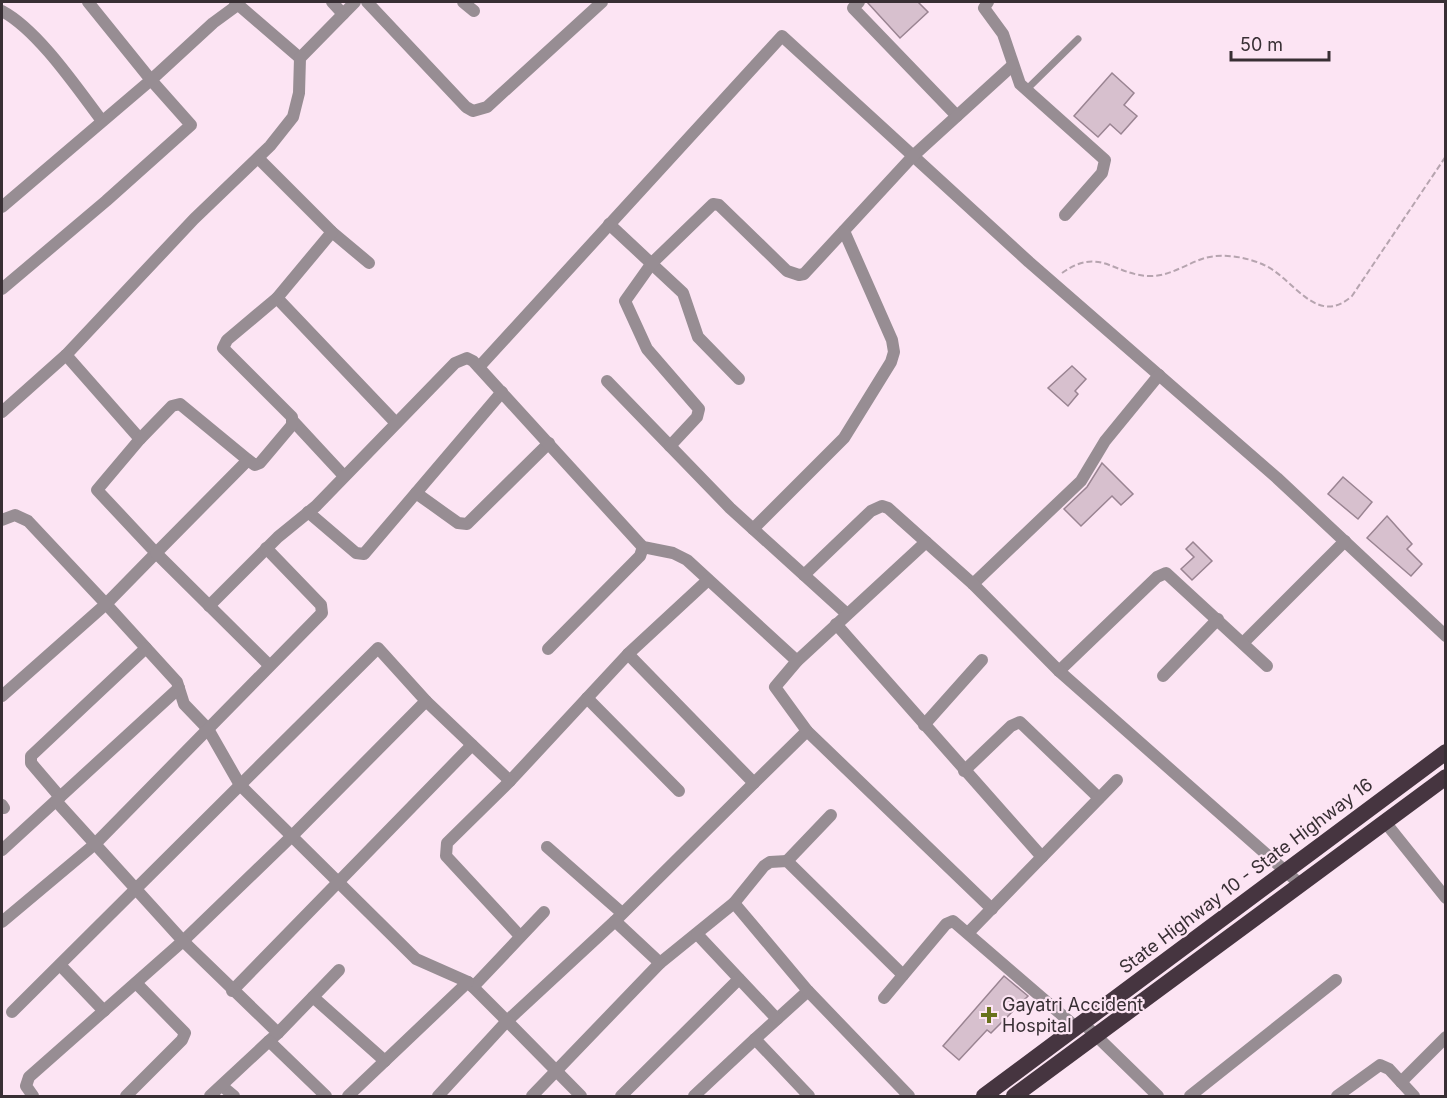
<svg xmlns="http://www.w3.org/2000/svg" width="1447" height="1098" viewBox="0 0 1447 1098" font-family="Inter,sans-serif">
<rect width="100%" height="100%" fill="#fce4f3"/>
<g fill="#d7c0ce" stroke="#9a8492" stroke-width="1.5">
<polygon points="867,2 918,2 928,12 900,38"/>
<polygon points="1112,73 1134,93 1124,105 1137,116 1121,134 1110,124 1098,137 1074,116"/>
<polygon points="1072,366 1086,379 1075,391 1078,394 1068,406 1048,388"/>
<polygon points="1102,463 1133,494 1121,505 1112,496 1081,526 1064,509 1087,487"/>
<polygon points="1343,477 1372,502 1358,519 1328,494"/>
<polygon points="1387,516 1412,544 1407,549 1422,564 1411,576 1367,538"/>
<polygon points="1193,542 1212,561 1192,580 1181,569 1194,557 1186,549"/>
<polygon points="1004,976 1028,996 991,1033 987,1030 959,1060 943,1046"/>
</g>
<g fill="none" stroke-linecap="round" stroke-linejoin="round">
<path stroke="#b6a4af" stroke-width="2" stroke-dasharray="6 3" stroke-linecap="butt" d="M1062,273C1101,245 1114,277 1153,276C1172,275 1188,263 1205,258C1223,253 1247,257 1264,265C1294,278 1316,328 1352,296L1446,156"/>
<polyline stroke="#978d93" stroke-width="7" points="1026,90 1078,39"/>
<g stroke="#978d93" stroke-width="12">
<polyline points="235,2 300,58"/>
<polyline points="332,2 343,14"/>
<polyline points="367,2 466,107 473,111 487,107 602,2"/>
<polyline points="463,2 474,11"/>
<polyline points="859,2 853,8 957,116"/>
<polyline points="988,2 984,8 1003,34 1020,84 1105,160 1102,173 1065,215"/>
<path d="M2,11C38,30 77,88 102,121"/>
<polyline points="258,158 332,232 369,263"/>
<polyline points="2,207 151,80 88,2"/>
<polyline points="609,224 683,293 698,337 739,379"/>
<polyline points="2,289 106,201 191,125 151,80 213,23 239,4"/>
<polyline points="277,298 396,423"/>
<polyline points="66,355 140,439 97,490 156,553 106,604 177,682 184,704 208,729 240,785 416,959 468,982 507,1021 615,921 754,783 628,654 510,781 426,701"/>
<polyline points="479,367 782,36 1029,262 1277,478 1446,636"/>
<polyline points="607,381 730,508 847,614"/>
<polyline points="2,412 66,355 194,219 270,146 293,117 299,93 300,58 355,2"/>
<polyline points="293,421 344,476"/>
<polyline points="140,439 172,406 180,404 248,460"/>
<polyline points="670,446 697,417 699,409 647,349 625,301 652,263 713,204 719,205 787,271 799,275 804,274 913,156 1013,65"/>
<polyline points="416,493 458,523 467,524 549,443"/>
<polyline points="308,512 356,553 364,554 502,392"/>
<polyline points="2,520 15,515 28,521 106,604 2,696"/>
<polyline points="753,529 844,438 891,362 894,352 892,340 844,231"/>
<polyline points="804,575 871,511 882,506 888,508 926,542"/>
<polyline points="973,584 1081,481 1105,441 1159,375"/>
<polyline points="209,606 278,537 316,506 455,363 467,358 473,361 640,544 643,547 673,553 687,560 797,661"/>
<polyline points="836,624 1042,857"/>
<polyline points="1243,643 1345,541"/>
<polyline points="548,649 640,556 643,547"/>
<polyline points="628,654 708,580"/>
<polyline points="269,665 156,553 248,460 255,465 260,463 292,425 292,417 223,348 227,340 277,298 332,232"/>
<polyline points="1059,671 1157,577 1166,573 1267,666"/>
<polyline points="1163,676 1218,619"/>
<polyline points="587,698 679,791"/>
<polyline points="924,725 982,660"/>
<polyline points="807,731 992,909"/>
<polyline points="964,771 1011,726 1020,722 1099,798"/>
<polyline points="510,781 447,843 446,856 520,936"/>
<polyline points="754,783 807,731 775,687 797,661 926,542 973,584 1059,671 1300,884"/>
<polyline points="60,797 31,763 31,756 146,648"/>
<polyline points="2,805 4,808"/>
<polyline points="1385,822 1446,898"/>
<polyline points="547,847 622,913"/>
<polyline points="2,850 179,688"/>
<polyline points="787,861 831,815"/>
<polyline points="734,903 764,866 770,862 787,861 903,975"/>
<polyline points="615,921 660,963 734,903 808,991 755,1039"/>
<polyline points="2,922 95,844 56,801"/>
<polyline points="968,933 1117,780"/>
<polyline points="697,934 777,1019"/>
<polyline points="60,965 104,1011"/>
<polyline points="473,987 544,912"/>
<polyline points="232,991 472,745"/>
<polyline points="808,991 909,1096"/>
<polyline points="313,997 385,1061"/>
<polyline points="884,998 946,924 953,921 1077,1028"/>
<polyline points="12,1012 378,648 426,701 292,836 183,941 95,844 322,613 321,605 266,548"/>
<polyline points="1083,1023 1158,1096"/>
<polyline points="278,1033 339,970"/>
<polyline points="1401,1082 1446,1037"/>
<polyline points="222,1086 234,1096"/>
<polyline points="33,1096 26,1086 29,1077 183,941 278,1033 269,1041"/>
<polyline points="126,1096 182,1040 185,1033 136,983"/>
<polyline points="210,1096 269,1041 326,1096"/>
<polyline points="348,1096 468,982"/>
<polyline points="438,1096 507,1021 581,1096"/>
<polyline points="532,1096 660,963"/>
<polyline points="621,1096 739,979"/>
<polyline points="694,1096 755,1039 809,1096"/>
<polyline points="1190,1096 1336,980"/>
<polyline points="1337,1096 1380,1065 1389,1069 1414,1096"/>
</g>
<g stroke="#463540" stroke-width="16">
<polyline points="984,1096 1446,752"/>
<polyline points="1014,1096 1446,777"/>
</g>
</g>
<path fill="#68721c" stroke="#fce4f3" stroke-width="2" d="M986 1006h6v6h6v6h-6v6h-6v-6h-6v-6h6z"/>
<g text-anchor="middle" stroke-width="4.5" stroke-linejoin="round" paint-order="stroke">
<g font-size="18" fill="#382f34" stroke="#fce4f3">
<text transform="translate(1246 876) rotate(-37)" y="6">State Highway 10 - State Highway 16</text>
</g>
<g font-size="18" fill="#382f34" stroke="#fce4f3" text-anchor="start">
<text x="1002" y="1011">Gayatri Accident<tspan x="1002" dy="21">Hospital</tspan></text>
</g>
</g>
<rect width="1447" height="1098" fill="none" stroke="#382f34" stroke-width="6"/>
<path d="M1231 51v9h98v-9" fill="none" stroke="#382f34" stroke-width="3"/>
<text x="1240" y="51" font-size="18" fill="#382f34" stroke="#fce4f3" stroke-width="4.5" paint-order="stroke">50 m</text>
</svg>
